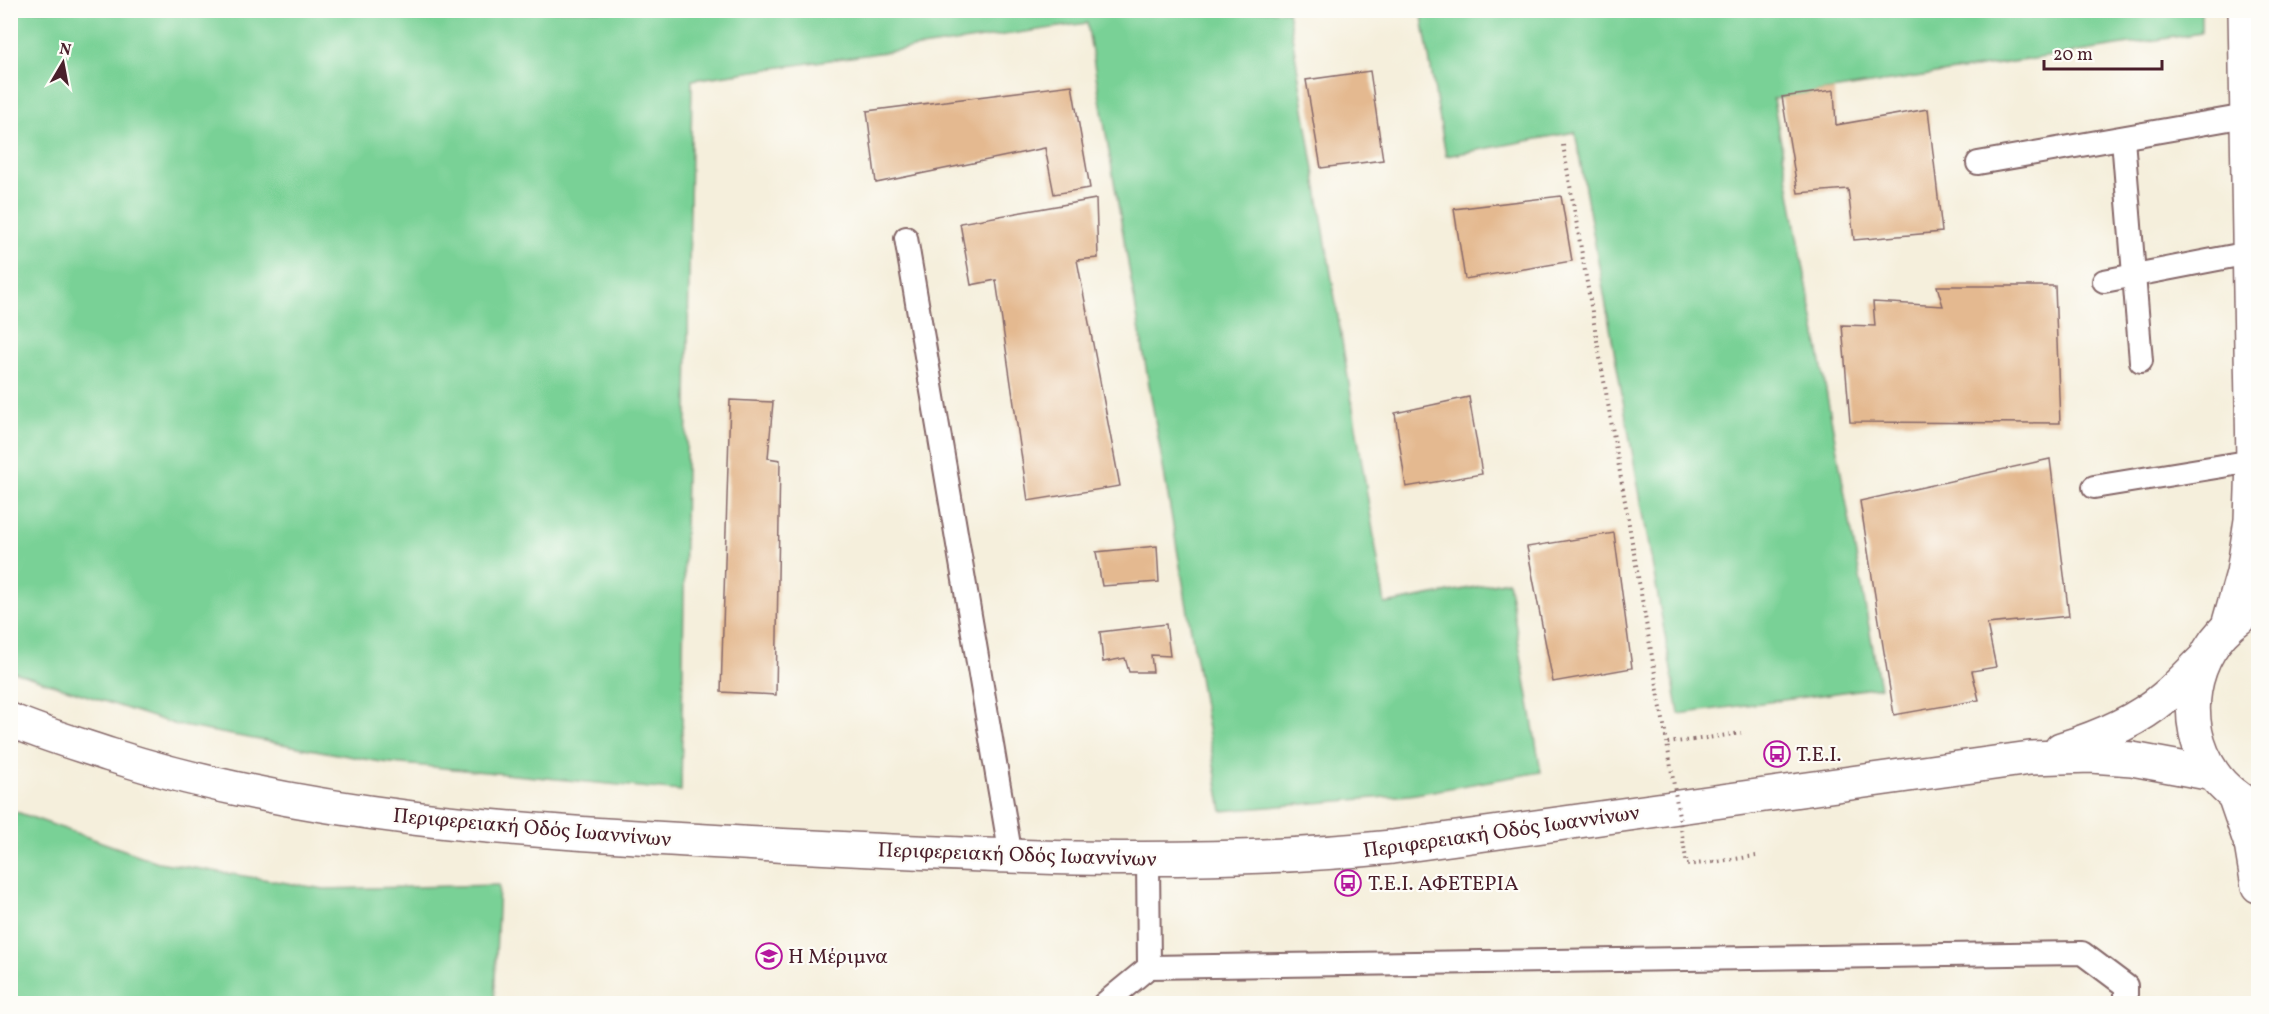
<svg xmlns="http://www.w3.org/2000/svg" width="2269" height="1014" viewBox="0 0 2269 1014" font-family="Vollkorn,serif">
<rect width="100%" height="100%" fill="#fdfcf7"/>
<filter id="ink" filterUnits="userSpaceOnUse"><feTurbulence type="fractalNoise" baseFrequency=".0167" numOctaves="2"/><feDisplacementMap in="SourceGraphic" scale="12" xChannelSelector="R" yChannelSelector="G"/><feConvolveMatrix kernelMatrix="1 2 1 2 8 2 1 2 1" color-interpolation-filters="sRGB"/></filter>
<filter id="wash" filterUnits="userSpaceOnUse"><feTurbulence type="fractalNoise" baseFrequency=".008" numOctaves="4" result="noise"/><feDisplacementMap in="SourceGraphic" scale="24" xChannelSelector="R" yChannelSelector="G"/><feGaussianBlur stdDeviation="1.35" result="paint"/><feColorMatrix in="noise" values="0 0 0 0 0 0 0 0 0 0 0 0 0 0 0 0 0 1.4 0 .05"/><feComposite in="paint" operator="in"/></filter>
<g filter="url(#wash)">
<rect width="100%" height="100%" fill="#f5efdc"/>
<g fill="#79d196" stroke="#627860" stroke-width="1.5">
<polygon points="11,10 1288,11 1385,604 1508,581 1541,772 1410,795 1222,811 1087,23 692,80 681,791 381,762 177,725 11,671"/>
<polygon points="1421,11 2201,11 2201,33 1773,99 1880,687 1679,714 1575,132 1446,156"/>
<polygon points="11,810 158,862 324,889 499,885 494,1003 11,1003"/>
</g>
<g id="blocks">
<g fill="#e4b990">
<polygon points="1370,71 1383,160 1321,168 1306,80"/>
<polygon points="1072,85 1090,188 1054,194 1045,148 876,183 867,111"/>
<polygon points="1834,90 1836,125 1928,109 1942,232 1854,240 1848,189 1798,193 1782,97"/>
<polygon points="1561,196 1572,261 1465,279 1454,209"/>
<polygon points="1096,199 1098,258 1077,260 1120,486 1028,501 996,280 971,285 960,223"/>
<polygon points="1937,286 2055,286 2060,423 1850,422 1842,325 1875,326 1873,302 1943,306"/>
<polygon points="1469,397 1482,474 1406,487 1395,413"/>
<polygon points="730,400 773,402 768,458 780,460 776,695 721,692"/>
<polygon points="2050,459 2069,616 1987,624 1996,667 1972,671 1979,700 1894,715 1860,501"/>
<polygon points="1614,533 1632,668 1553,682 1527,547"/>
<polygon points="1157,546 1159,582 1102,586 1096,552"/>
<polygon points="1166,624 1170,656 1151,655 1153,672 1129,672 1125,658 1103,662 1100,632"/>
</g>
</g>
</g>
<g filter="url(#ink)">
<use href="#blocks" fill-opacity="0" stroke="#866869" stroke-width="1.5"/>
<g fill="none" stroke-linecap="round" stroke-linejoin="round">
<g stroke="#866869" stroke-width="26">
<g id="service">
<polyline points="2123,139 2141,361"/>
<polyline points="1978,163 2246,116"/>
<polyline points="906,238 1011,857"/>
<polyline points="2104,281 2249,253"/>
<polyline points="2094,487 2253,461"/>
<polyline points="1149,967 2082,953 2126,986 2126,1004"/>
<polyline points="1104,1004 1149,967 1148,860"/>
</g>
</g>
<g stroke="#866869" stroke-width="36">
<polyline id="primary" points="2228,626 2243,573 2251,520 2253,461 2245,10"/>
</g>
<g stroke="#866869" stroke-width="36">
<g id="trunk">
<path d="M2258,606C2251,608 2245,613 2239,618C2190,653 2179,723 2213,773C2224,790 2242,801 2258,811"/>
<path d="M10,720C43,734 77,744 110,755C325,824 551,832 775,845C981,856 1186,868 1392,847L2030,758L2091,756L2132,759L2213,774"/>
<path d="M2061,749C2097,738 2136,722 2165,697C2178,686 2190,673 2202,661"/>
<polyline points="2234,795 2251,844 2258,886"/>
</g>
</g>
<g stroke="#866869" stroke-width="4" stroke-dasharray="1.5 4.5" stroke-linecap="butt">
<polyline points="1563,145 1667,743"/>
<polyline points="1693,740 1741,733"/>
<polyline points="1713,862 1756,856"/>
</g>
<use href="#service" stroke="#fff" stroke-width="22"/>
<use href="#primary" stroke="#fff" stroke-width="33"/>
<use href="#trunk" stroke="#fff" stroke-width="33"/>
<polyline stroke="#866869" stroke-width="4" stroke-dasharray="1.5 4.5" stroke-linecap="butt" points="1693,740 1667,743 1687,865 1713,862"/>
</g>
</g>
<defs>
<g id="bus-ring" transform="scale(1.35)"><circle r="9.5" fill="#fdfcf7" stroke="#b5179e" stroke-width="1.5"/><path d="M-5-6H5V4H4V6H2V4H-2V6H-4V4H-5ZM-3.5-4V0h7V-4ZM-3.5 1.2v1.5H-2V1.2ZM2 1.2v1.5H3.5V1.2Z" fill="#b5179e"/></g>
<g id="school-ring" transform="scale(1.35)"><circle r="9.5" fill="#fdfcf7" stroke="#b5179e" stroke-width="1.5"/><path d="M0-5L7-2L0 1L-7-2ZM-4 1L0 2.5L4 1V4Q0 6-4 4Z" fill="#b5179e"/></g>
</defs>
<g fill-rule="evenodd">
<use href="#bus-ring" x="1777" y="754"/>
<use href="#bus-ring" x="1348" y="883"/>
<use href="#school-ring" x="769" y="956"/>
</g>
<g text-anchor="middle" stroke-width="4.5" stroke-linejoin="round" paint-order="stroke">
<g font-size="21" fill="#4a1f2b" stroke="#fdfcf7" text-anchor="start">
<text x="1796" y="761">Τ.Ε.Ι.</text>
<text x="1368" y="890">Τ.Ε.Ι. ΑΦΕΤΕΡΙΑ</text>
<text x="788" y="963">Η Μέριμνα</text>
</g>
<g font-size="21" fill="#4a1f2b" stroke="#fdfcf7">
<text transform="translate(532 827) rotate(5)" y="7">Περιφερειακή Οδός Ιωαννίνων</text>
<text transform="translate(1501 831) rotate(-8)" y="7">Περιφερειακή Οδός Ιωαννίνων</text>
<text transform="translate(1017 854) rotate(2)" y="7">Περιφερειακή Οδός Ιωαννίνων</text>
</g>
</g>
<rect width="2269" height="1014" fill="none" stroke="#fdfcf7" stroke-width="36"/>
<g transform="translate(63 63) rotate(10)" stroke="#fdfcf7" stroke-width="4.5" paint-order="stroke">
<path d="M0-4.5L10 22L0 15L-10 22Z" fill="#4a1f2b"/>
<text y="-9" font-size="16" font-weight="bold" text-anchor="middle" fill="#4a1f2b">N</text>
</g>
<path d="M2044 60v9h118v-9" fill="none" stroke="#4a1f2b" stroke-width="3"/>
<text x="2053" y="60" font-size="18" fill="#4a1f2b" stroke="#fdfcf7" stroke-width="4.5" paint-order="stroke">20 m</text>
</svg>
